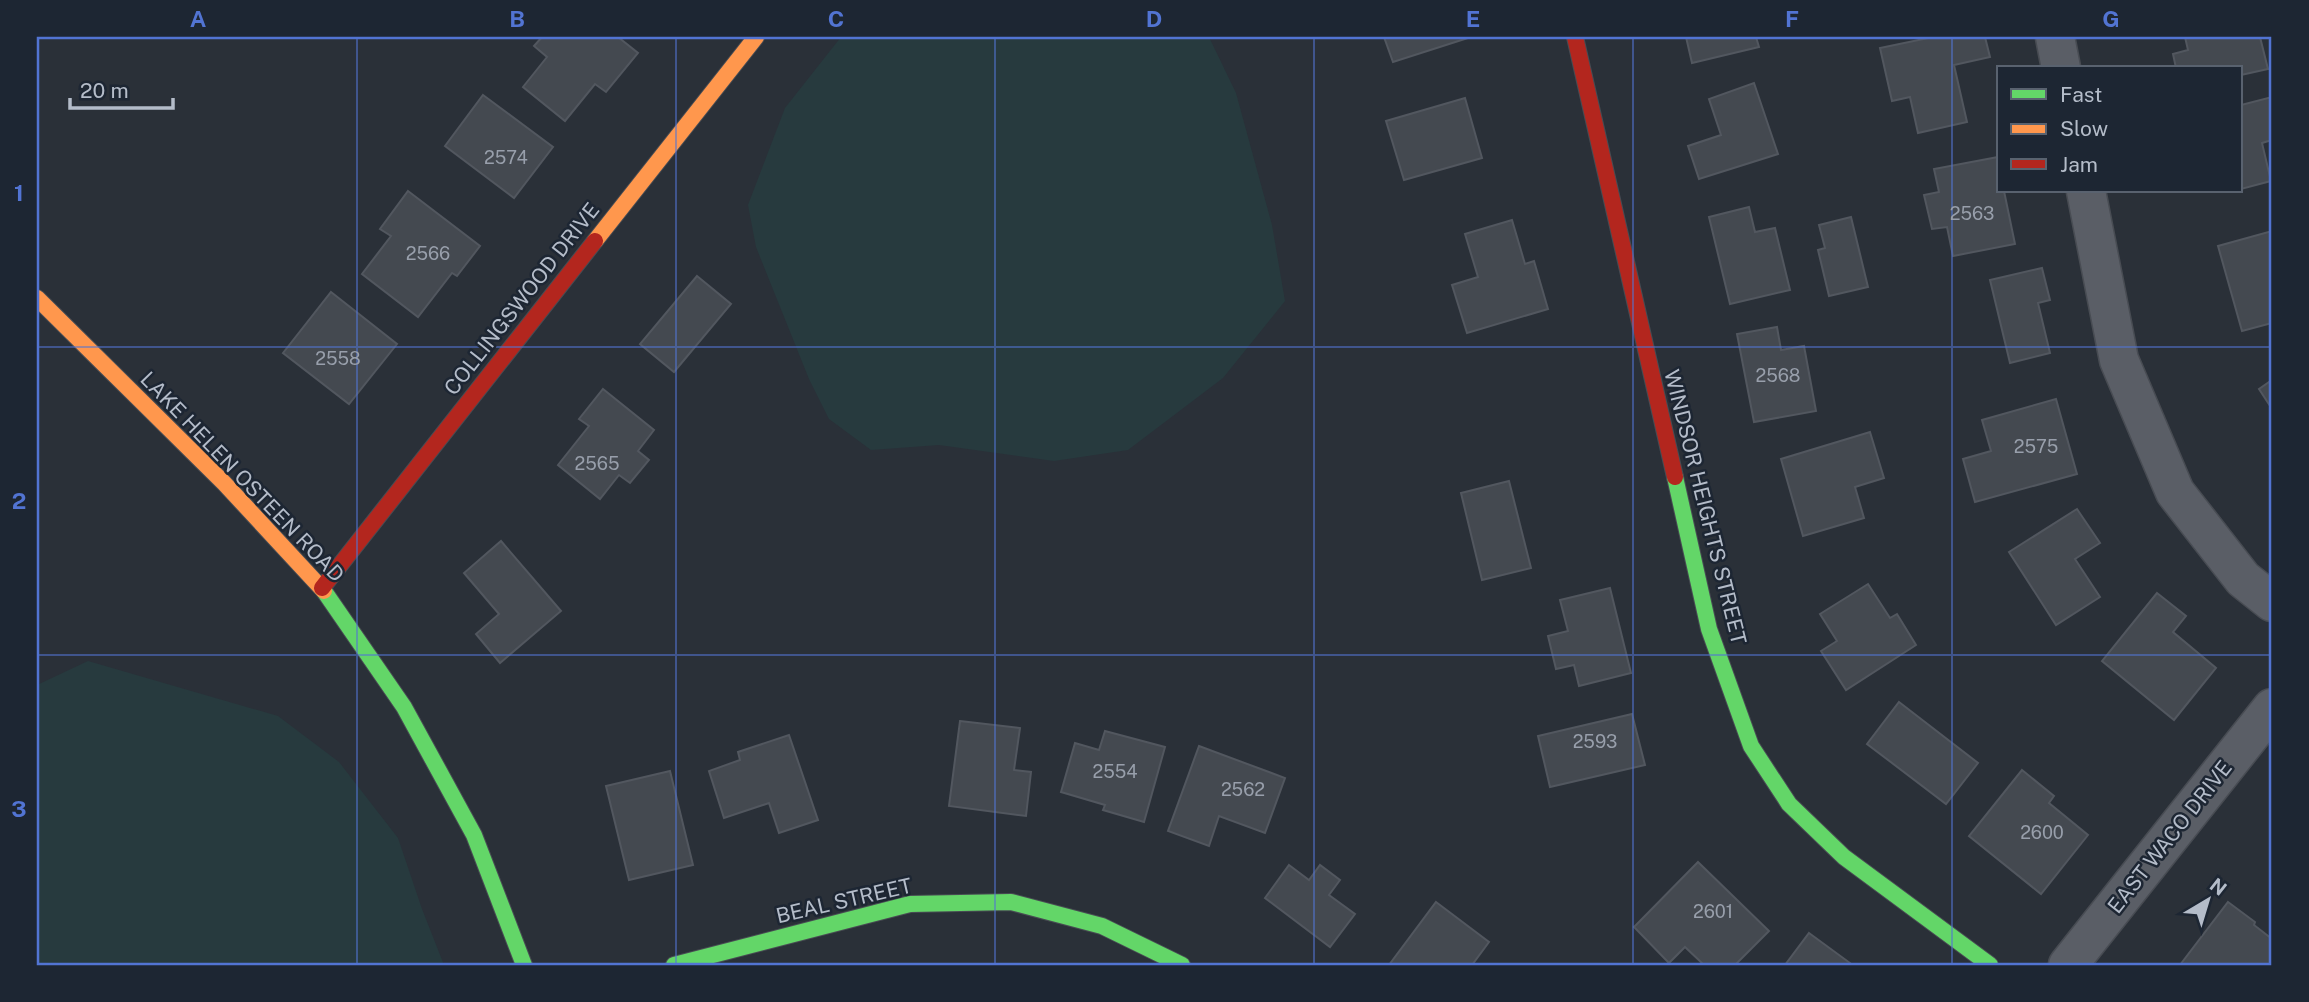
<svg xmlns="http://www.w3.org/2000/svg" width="2309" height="1002" viewBox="0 0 2309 1002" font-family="'Public Sans',sans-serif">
<rect width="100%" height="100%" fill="#2a3038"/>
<g fill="#273a3e">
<polygon points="841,37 1209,37 1236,93 1272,225 1285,301 1223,378 1128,450 1054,461 939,445 871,450 829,419 809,379 756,247 748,205 785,108"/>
<polygon points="88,661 278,716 339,762 398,838 422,909 444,965 37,965 37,685"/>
</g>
<g fill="#444950" stroke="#52575f" stroke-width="2">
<polygon points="542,37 618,37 638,53 606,92 595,84 565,121 523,87 547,57 534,46"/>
<polygon points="1384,37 1471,37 1393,62"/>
<polygon points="1686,37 1756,37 1759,47 1692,63"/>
<polygon points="1933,37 1985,37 1990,57 1954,65 1967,122 1918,133 1910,97 1892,101 1880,48"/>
<polygon points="2185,37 2260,37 2268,69 2241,75 2241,68 2176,68 2173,54 2188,50"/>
<polygon points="1754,83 1778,154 1699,179 1688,146 1721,135 1709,99"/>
<polygon points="483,95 553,147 514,198 445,146"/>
<polygon points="2272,97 2272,140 2262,143 2271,181 2241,189 2241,105"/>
<polygon points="1465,98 1482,158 1404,180 1386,121"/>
<polygon points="1998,157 1999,191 2004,191 2015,244 1953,256 1947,227 1932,229 1924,195 1939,192 1934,169"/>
<polygon points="408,191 480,246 457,276 452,273 418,317 362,274 391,236 380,229"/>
<polygon points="1749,207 1755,232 1775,228 1790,290 1730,304 1709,217"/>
<polygon points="1851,217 1868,287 1829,296 1818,250 1825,248 1819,225"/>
<polygon points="1512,220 1525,264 1534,261 1548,309 1467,333 1452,285 1478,277 1465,234"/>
<polygon points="2272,231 2272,323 2242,331 2218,246"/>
<polygon points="2042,268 2050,300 2038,303 2050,353 2010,363 1990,280"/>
<polygon points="697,276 731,304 674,372 640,344"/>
<polygon points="331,292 397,344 349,404 283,353"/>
<polygon points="1777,327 1781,350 1804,346 1816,411 1754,422 1737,334"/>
<polygon points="2272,380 2272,409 2259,389"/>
<polygon points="603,389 654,430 638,451 649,460 630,483 619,475 600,499 558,465 589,426 579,419"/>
<polygon points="2056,399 2077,474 1975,502 1963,459 1991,451 1982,420"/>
<polygon points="1870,432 1884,478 1855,487 1864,518 1803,536 1781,459"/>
<polygon points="1509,481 1531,568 1482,580 1461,493"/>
<polygon points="2077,509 2100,543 2075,559 2100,597 2056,625 2009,552"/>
<polygon points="501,541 561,611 500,663 476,634 499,614 464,573"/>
<polygon points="1868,584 1890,618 1897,614 1916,645 1846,690 1821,651 1837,641 1820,614"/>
<polygon points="1610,588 1631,673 1579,686 1574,665 1556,669 1548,636 1568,631 1560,600"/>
<polygon points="2157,593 2186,616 2173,632 2216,668 2174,720 2102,661"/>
<polygon points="1899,702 1978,763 1946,804 1867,744"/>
<polygon points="1632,714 1645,765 1550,787 1538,736"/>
<polygon points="960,721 1020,728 1014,770 1031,772 1026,816 949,806"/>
<polygon points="1105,731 1165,747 1144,822 1103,810 1105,805 1061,792 1075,743 1099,750"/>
<polygon points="789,735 818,820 779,833 769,803 724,818 709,771 740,760 738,752"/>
<polygon points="1199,746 1285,778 1265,833 1219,816 1209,846 1168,831"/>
<polygon points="2022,770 2054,796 2049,803 2088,835 2041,894 1969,836"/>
<polygon points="670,771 693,865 629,880 606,786"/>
<polygon points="1698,862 1769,931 1735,965 1704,965 1685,947 1669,963 1634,927"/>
<polygon points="1289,865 1309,880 1320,865 1340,880 1329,895 1355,914 1330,947 1265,898"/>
<polygon points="1436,902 1489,942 1472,965 1389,965"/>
<polygon points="2228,902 2255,922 2254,925 2272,939 2272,965 2180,965"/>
<polygon points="1809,933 1850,963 1848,965 1785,965"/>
</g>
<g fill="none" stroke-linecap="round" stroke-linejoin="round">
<g stroke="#484c53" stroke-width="41">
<g id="street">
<polyline points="2055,37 2061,68"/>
<polyline points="2086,191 2119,360 2175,492 2243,579 2272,602"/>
<polyline points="2068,965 2272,708"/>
</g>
</g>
<g stroke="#484c53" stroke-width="18">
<g id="fast">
<polyline points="1675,477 1709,629 1751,746 1789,804 1844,857 1990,965"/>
<polyline points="324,591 404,707 474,835 524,965"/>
<polyline points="674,965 910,904 1011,902 1102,926 1182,965"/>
</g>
</g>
<g stroke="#484c53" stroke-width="18">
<g id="slow">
<polyline points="595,241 756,37"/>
<polyline points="37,298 224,483 324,591"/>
</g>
</g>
<g stroke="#484c53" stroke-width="18">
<g id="jam">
<polyline points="1575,37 1675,477"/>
<polyline points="322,588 595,241"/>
</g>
</g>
<use href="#street" stroke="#5a5e66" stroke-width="38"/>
<use href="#fast" stroke="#63d668" stroke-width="16"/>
<use href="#slow" stroke="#ff974d" stroke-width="16"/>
<use href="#jam" stroke="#b3261e" stroke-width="16"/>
</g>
<path fill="none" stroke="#5274d3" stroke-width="2" stroke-opacity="0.55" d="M357,37V965M676,37V965M995,37V965M1314,37V965M1633,37V965M1952,37V965M37,347H2272M37,655H2272"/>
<g text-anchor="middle" stroke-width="5" stroke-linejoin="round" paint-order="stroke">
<g font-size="18" fill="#989fab">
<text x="506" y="164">2574</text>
<text x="1972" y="220">2563</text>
<text x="428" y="260">2566</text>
<text x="338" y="365">2558</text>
<text x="1778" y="382">2568</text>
<text x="2036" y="453">2575</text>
<text x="597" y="470">2565</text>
<text x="1595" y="748">2593</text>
<text x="1115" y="778">2554</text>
<text x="1243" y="796">2562</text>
<text x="2042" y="839">2600</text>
<text x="1713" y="918">2601</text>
</g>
<g font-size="21" fill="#b4bcc9" stroke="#1d2633">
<text transform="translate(522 299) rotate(-52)" y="7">COLLINGSWOOD DRIVE</text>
<text transform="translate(242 477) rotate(46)" y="7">LAKE HELEN OSTEEN ROAD</text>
<text transform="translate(1705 507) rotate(76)" y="7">WINDSOR HEIGHTS STREET</text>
<text transform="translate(2170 837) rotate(-52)" y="7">EAST WACO DRIVE</text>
<text transform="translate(844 901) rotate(-13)" y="7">BEAL STREET</text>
</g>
</g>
<rect width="2309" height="1002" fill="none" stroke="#1d2633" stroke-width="77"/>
<rect x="1997" y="66" width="245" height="126" fill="#1d2633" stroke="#59626f" stroke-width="2"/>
<rect x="2011" y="89" width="35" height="10" fill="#63d668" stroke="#59626f" stroke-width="2"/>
<text x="2060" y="102" font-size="21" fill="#b4bcc9">Fast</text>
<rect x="2011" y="124" width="35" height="10" fill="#ff974d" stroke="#59626f" stroke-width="2"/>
<text x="2060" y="136" font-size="21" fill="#b4bcc9">Slow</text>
<rect x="2011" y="159" width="35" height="10" fill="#b3261e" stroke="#59626f" stroke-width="2"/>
<text x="2060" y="172" font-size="21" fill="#b4bcc9">Jam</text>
<g transform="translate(2208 900) rotate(38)" stroke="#1d2633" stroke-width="5" paint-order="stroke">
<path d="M0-5L12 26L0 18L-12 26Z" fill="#b4bcc9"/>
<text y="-10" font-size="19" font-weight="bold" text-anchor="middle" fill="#b4bcc9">N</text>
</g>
<path d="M70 98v10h103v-10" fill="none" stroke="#b4bcc9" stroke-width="3.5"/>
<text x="80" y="98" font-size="21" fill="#b4bcc9" stroke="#1d2633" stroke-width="5" paint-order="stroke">20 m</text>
<rect x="38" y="38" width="2232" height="926" fill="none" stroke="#5274d3" stroke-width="2.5"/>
<g font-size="23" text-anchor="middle" font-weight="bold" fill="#5274d3">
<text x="198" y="27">A</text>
<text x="517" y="27">B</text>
<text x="836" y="27">C</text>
<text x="1154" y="27">D</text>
<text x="1473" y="27">E</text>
<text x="1792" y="27">F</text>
<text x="2111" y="27">G</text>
<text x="19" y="201">1</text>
<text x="19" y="509">2</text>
<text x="19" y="817">3</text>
</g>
</svg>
